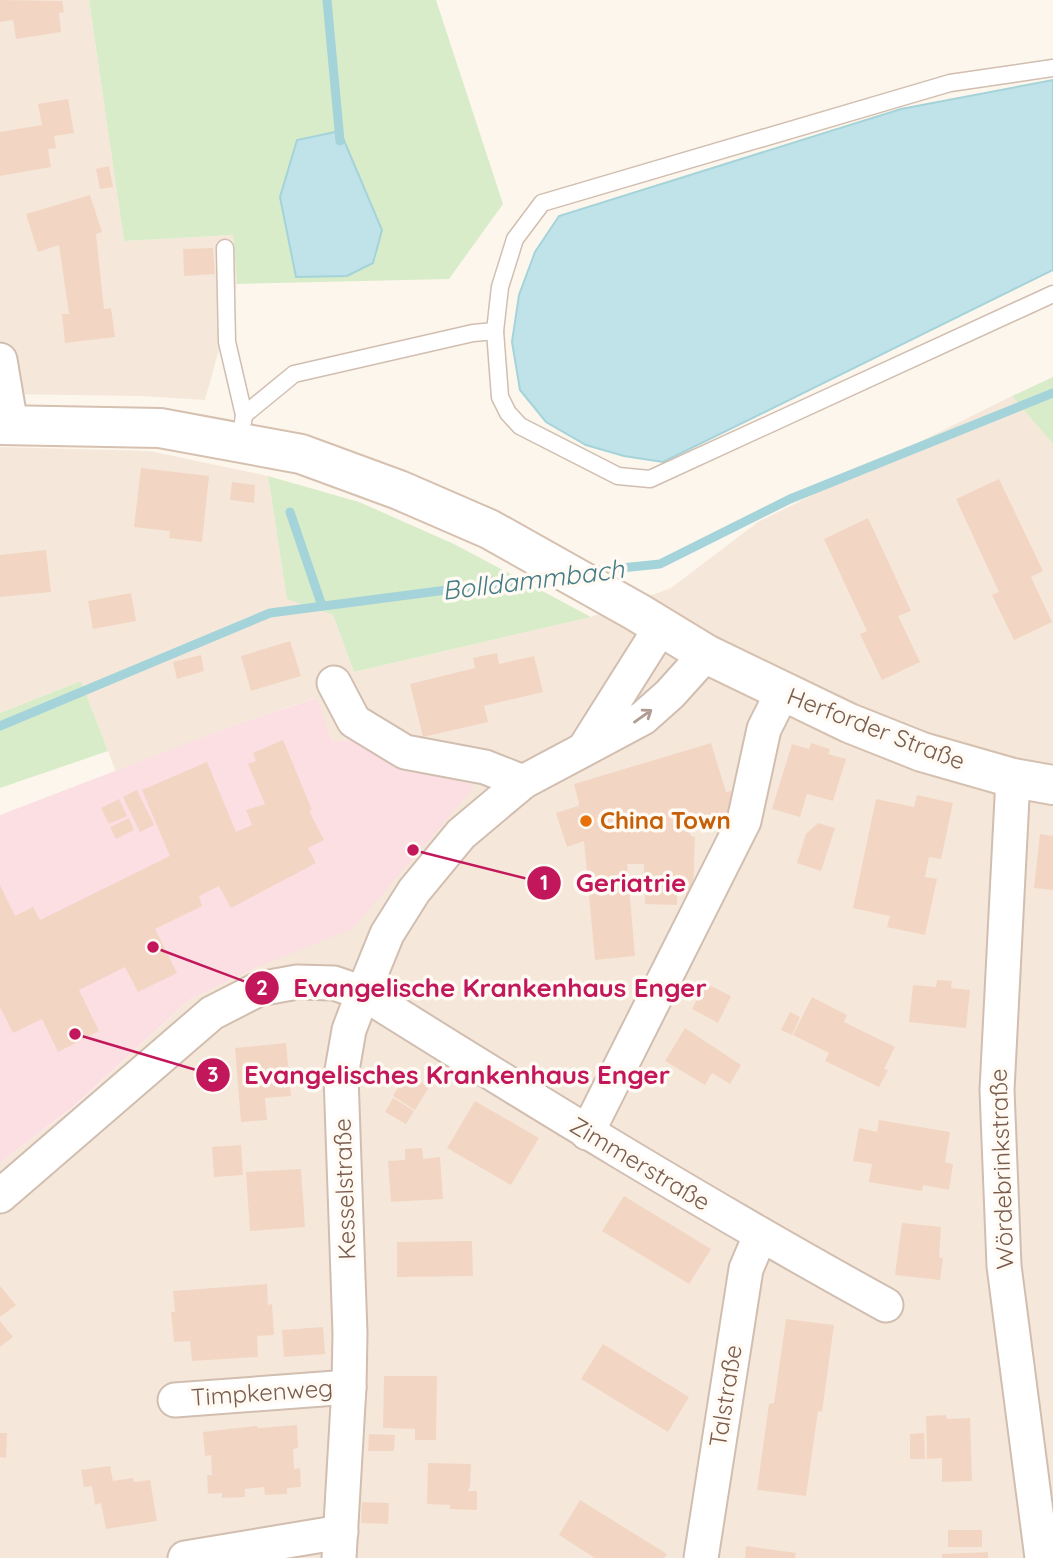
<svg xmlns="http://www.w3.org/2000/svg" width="1053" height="1558" viewBox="0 0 1053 1558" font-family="Quicksand,sans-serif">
<rect width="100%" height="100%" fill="#fdf6ec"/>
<g fill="#f5e8da">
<polygon points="0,0 89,0 124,241 233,235 237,284 205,400 142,396 0,394"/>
<polygon points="1012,396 1053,444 1053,1558 0,1558 0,1163 74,1107 190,999 262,965 365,741 332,741 316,698 243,722 116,772 81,681 0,713 0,447 150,451 268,476 287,598 333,615 354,672 591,617 671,588 758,522"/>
</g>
<polygon fill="#fbdfe3" points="317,698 332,741 365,741 466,780 473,789 352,929 262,965 190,999 73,1107 0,1163 0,815 243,722"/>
<g fill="#d8ecc9" fill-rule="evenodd">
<path d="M89,0H436L503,204L449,279L237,284L233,235L124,241ZM382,230L347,276H296Z"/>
<polygon points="1053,377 1053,444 1012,396"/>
<polygon points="268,476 359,502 454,544 591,617 354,672 333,615 287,599"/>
<polygon points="81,681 108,751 0,788 0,713"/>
</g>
<g fill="#bfe3e8" stroke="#a5d3da" stroke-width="2">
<polygon points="1053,80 1053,270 663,462 624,456 586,445 546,422 520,390 512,342 519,295 535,252 559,216 901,109"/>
<polygon points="340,131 382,230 373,263 347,276 296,277 280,197 297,140"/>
</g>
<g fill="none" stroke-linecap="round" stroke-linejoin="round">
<g stroke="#a5d3da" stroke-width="9">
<polyline points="327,0 340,141"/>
<polyline points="290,512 322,606"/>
<polyline points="592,571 660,564 790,499 1053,393"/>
<polyline points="0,726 270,613 547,577"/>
</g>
</g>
<g fill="#f3d5c3">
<polygon points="0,0 62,1 64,12 59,13 61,32 16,39 13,20 0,22"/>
<polygon points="68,99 74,133 54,136 56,148 48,149 51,167 0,176 0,132 42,125 38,104"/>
<polygon points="109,166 113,187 100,189 96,169"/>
<polygon points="90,195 102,232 96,234 104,309 111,308 115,337 65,343 62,314 69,314 59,245 38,252 26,214"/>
<polygon points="213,248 215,274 184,276 183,249"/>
<polygon points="141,468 209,476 202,542 169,538 170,531 134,527"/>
<polygon points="999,479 1043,571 1031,577 1052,622 1014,640 992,595 999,592 956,499"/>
<polygon points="232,482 255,485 254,503 230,500"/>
<polygon points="868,518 911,611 898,616 920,662 882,680 860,634 867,631 824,539"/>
<polygon points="46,550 51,592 0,597 0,555"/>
<polygon points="131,593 136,621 93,629 88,601"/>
<polygon points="290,641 301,676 251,691 241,656"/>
<polygon points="497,653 499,664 534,656 543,692 484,706 488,722 423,737 410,684 475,668 473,658"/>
<polygon points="201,655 204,671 177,679 173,662"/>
<polygon points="283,740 312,810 309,811 324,840 308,848 316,863 231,908 219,886 199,896 202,906 155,929 177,973 138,992 125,967 79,990 99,1031 58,1052 42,1019 13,1033 0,1007 0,885 15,916 33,907 40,920 170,856 142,790 207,762 236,832 252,825 246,810 265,804 248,764 256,761 253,753"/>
<polygon points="711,743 726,792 731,791 736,806 734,816 689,829 691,836 695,837 693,893 677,895 677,905 645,904 644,864 627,864 635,956 595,960 584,841 567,847 556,813 578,806 579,803 574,784"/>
<polygon points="811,743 830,749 828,754 846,759 833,801 807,794 800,817 772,809 792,744 809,749"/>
<polygon points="137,790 154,825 140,832 123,797"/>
<polygon points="917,795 953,803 941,859 929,857 925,877 937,879 925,935 887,927 890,916 853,908 876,799 914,807"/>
<polygon points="119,799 127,816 109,824 101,808"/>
<polygon points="129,818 134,830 116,839 110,827"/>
<polygon points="818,823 835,828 821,871 797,863 806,834"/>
<polygon points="1040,834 1053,836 1053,890 1034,888"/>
<polygon points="937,980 952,981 951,988 970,990 966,1028 909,1022 913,985 936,987"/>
<polygon points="705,983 731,996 718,1023 692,1009"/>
<polygon points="812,997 847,1015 844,1022 895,1047 884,1069 888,1070 879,1087 825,1061 829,1053 793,1035"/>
<polygon points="790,1012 800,1017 792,1035 781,1030"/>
<polygon points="685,1028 741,1065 730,1084 712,1073 705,1085 665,1061"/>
<polygon points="286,1043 291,1096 265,1098 267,1120 241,1122 235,1048"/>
<polygon points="406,1074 429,1087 415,1110 393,1096"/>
<polygon points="393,1098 414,1111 406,1124 385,1112"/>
<polygon points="475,1101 539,1138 511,1185 447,1148"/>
<polygon points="879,1120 950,1132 945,1162 953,1164 949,1190 923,1185 922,1191 869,1182 872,1164 853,1161 859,1128 877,1132"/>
<polygon points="241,1145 243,1175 214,1177 212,1147"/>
<polygon points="422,1148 423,1159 440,1157 443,1199 391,1202 388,1161 405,1160 405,1149"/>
<polygon points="301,1169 305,1227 250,1231 246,1172"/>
<polygon points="624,1196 711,1249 689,1284 602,1231"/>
<polygon points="902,1223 941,1227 939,1257 943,1258 940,1280 895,1275"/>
<polygon points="472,1241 473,1276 397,1277 397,1242"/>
<polygon points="267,1284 268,1305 272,1304 274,1335 257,1336 258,1357 192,1361 190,1341 174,1342 171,1312 175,1312 173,1291"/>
<polygon points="0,1286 16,1305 0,1317"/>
<polygon points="786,1319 834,1325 822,1412 818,1411 806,1496 757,1490 769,1404 774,1403"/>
<polygon points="0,1321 13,1337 0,1347"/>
<polygon points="323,1327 325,1354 284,1357 282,1330"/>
<polygon points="603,1344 689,1397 668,1432 581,1379"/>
<polygon points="384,1376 437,1376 436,1440 415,1440 415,1429 383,1428"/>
<polygon points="946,1415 947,1419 970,1418 972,1481 942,1482 942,1458 927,1459 926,1416"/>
<polygon points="297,1425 298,1448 293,1449 294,1469 300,1468 301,1487 287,1488 287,1494 265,1495 264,1487 245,1489 245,1497 222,1498 222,1493 208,1494 207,1475 212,1475 211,1455 205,1456 203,1432 257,1426 258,1428"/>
<polygon points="0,1433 7,1433 6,1458 0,1457"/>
<polygon points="924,1433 925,1459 910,1459 910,1434"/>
<polygon points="369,1434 395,1435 394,1451 368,1451"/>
<polygon points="428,1463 471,1464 470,1486 468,1491 477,1491 477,1510 450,1509 450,1505 427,1504"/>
<polygon points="110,1466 113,1481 133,1478 134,1482 150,1480 157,1521 106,1529 101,1503 95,1505 92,1486 84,1487 81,1470"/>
<polygon points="580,1500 667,1554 664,1558 595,1558 559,1535"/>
<polygon points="362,1502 389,1503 388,1524 361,1523"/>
<rect x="948" y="1530" width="34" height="17"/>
<polygon points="746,1546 796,1553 795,1558 745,1558"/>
<polygon points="988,1552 988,1558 942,1558 942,1554"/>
</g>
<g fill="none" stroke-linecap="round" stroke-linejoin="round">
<g stroke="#d1beb0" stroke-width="19">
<g id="lane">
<polyline points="1053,68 950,83 542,203 515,239 500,287 495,331 500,397 508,413 520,426 618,476 650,479 1053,294"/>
<polyline points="225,248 227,342 244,415 243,422"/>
<polyline points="244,415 294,374 473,333 495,331"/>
</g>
</g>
<g stroke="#d1beb0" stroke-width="37">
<g id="street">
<polyline points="0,360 11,425"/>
<polyline points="334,683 354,721 405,752 485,767 523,782"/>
<polyline points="586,746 661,627"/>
<polyline points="1013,778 997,1090 1004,1266 1042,1558"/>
<polyline points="587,1133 744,821 764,729 782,693"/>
<path d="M0,1196L212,1013L259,989L297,982L334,983L363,993C535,1101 708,1207 886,1305"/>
<polyline points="175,1400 349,1387"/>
<polyline points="185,1558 341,1532"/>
<polyline points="339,1558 349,1387 350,1333 341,1076 349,1030 363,993 387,934 414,891 461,834 523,782 643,718 670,694 706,654"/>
<polyline points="701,1558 746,1269 760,1236"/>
</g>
</g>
<g stroke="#d6c0b0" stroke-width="42">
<polyline id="secondary" points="0,425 160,428 301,454 399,490 489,529 637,612 706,654 849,723 922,752 1013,778 1053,785"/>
</g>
<use href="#lane" stroke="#fff" stroke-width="16"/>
<use href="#street" stroke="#fff" stroke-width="33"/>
<use href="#secondary" stroke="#fff" stroke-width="38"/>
</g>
<defs><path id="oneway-shaft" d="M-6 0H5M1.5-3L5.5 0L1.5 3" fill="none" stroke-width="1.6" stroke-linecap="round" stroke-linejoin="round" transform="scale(1.75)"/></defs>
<use stroke="#af9d94" href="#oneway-shaft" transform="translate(643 716) rotate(-35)"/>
<circle fill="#e8710a" stroke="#fffaf3" stroke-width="2.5" cx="586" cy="821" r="7"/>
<g text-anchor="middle" stroke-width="7" stroke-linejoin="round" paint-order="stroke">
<g font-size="24" fill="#7a5c4d" stroke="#fffaf3">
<text transform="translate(876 729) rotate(21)" y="8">Herforder Straße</text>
<text transform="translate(640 1164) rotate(31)" y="8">Zimmerstraße</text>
<text transform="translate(1002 1169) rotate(-92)" y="8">Wördebrinkstraße</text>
<text transform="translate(345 1189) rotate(-92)" y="8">Kesselstraße</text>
<text transform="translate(262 1393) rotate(-4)" y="8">Timpkenweg</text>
<text transform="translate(726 1396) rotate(-81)" y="8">Talstraße</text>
</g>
<g font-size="24" font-weight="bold" fill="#c56008" stroke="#fffaf3" text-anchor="start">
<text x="600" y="829">China Town</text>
</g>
<g font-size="26" font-style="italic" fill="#437c86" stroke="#fffaf3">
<text transform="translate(533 580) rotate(-7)" y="9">Bolldammbach</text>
</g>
</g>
<path fill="none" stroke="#c2185b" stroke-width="2.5" d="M413 850L544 883M153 947L262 988M75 1034L213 1075"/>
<g fill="#c2185b" stroke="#fffaf3" stroke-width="2.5">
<circle cx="413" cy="850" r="7"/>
<circle cx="153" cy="947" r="7"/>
<circle cx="75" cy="1034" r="7"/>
<circle cx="544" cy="883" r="18"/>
<circle cx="262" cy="988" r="18"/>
<circle cx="213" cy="1075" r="18"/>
</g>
<g font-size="21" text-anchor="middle" font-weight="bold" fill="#fff">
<text x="544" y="890">1</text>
<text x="262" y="995">2</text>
<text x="213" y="1082">3</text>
</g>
<g font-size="26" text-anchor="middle" font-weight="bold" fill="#c2185b" stroke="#fffaf3" stroke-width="7" stroke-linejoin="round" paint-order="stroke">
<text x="631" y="892">Geriatrie</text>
<text x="500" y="997">Evangelische Krankenhaus Enger</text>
<text x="457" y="1084">Evangelisches Krankenhaus Enger</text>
</g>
</svg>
